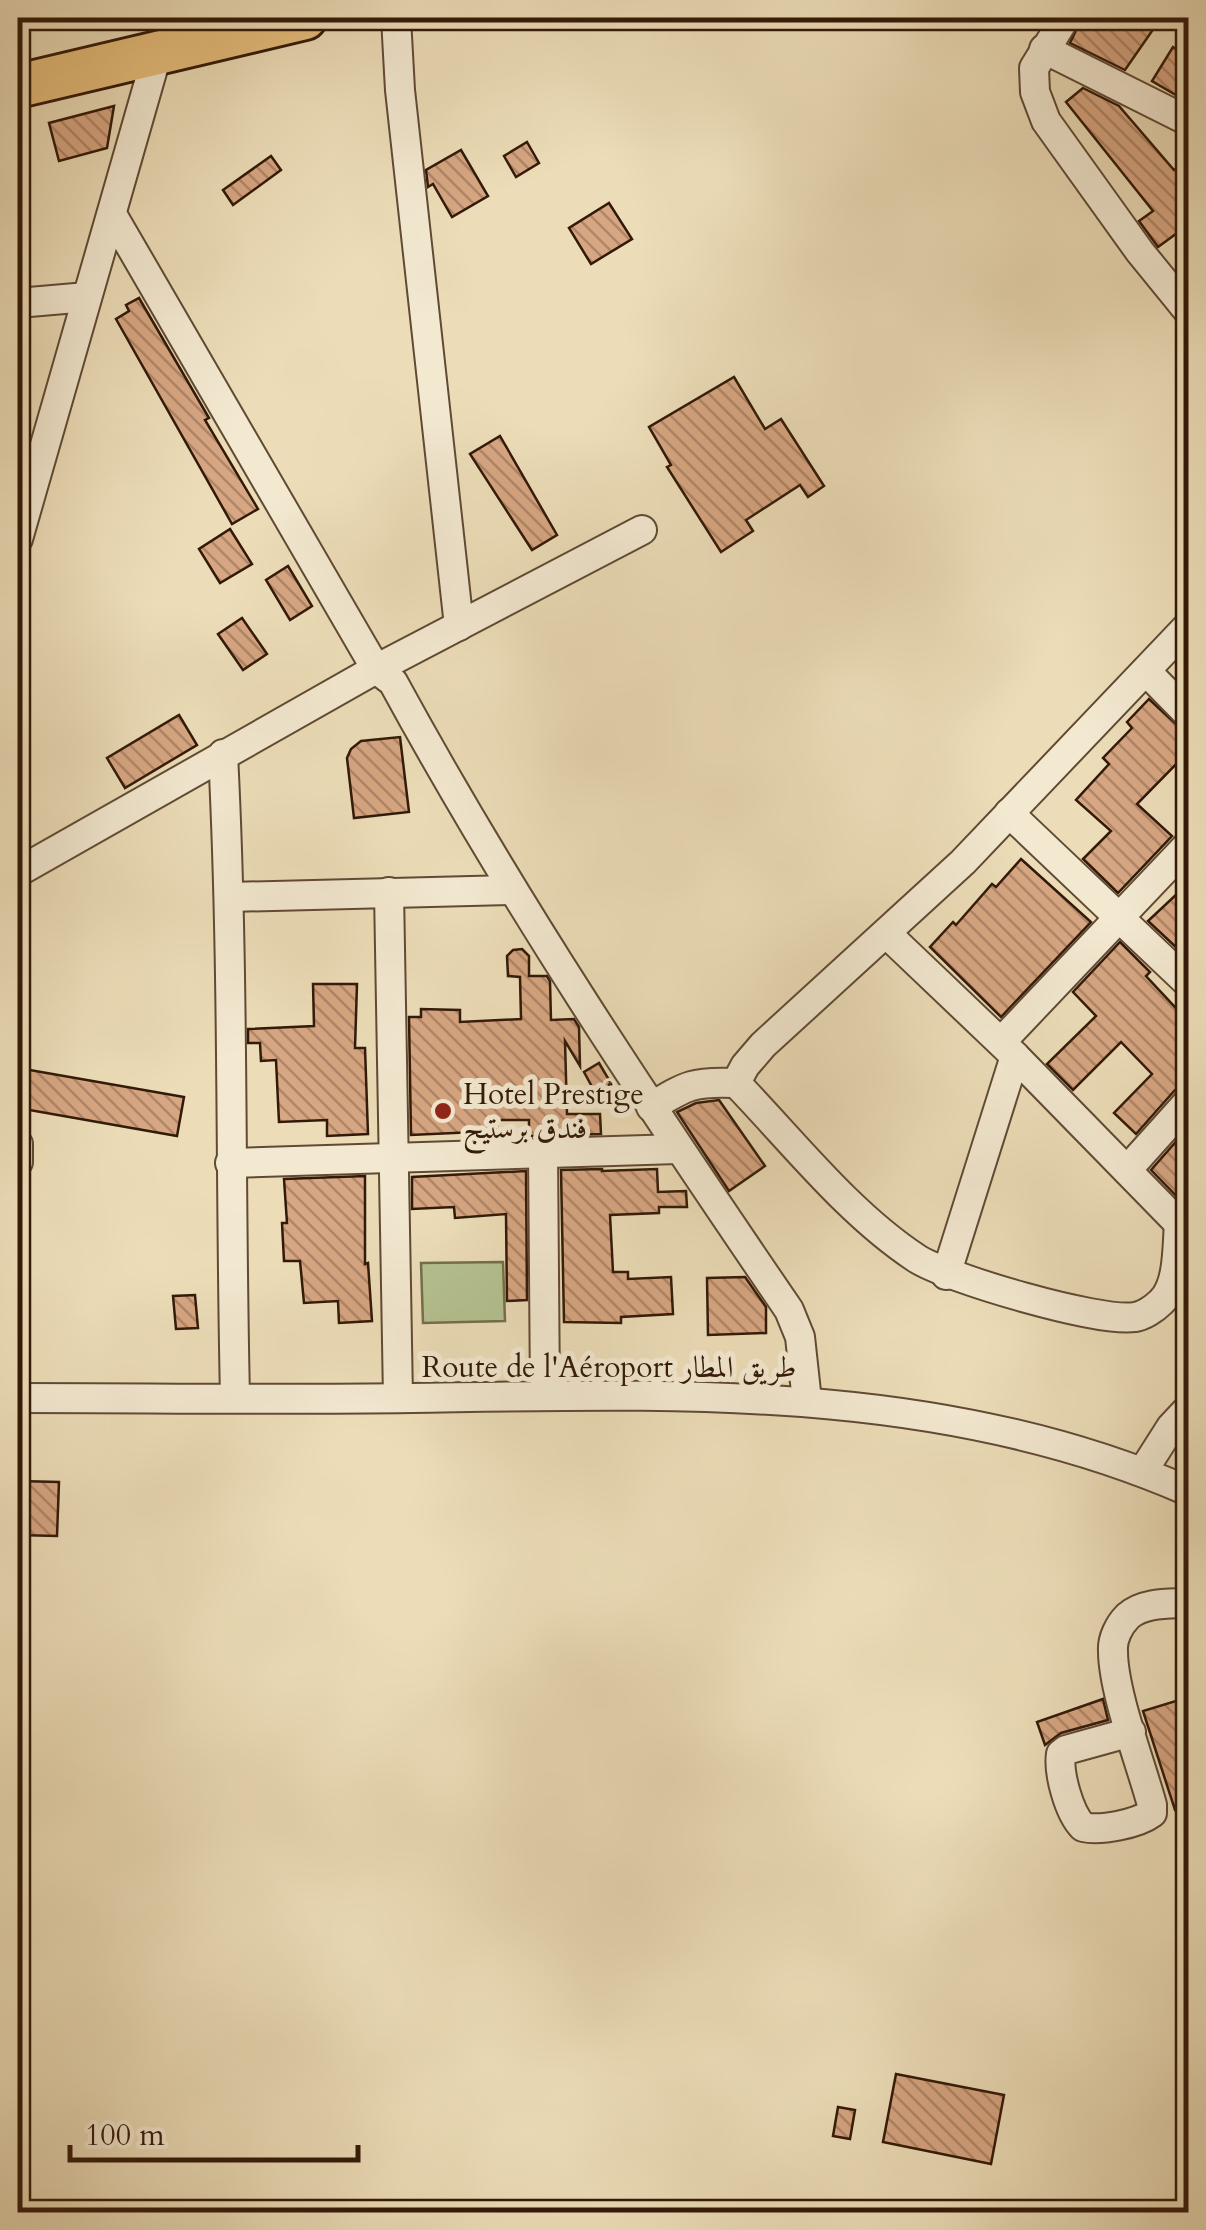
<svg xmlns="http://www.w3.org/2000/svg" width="1206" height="2230" viewBox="0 0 1206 2230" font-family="Cardo,Amiri,serif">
<defs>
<pattern id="building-back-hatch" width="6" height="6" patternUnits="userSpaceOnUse" patternTransform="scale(2.5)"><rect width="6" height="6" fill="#d7a682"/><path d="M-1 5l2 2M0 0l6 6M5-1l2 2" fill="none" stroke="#af8668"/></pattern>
</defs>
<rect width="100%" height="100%" fill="#ecddb8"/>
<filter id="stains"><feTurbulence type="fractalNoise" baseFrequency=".002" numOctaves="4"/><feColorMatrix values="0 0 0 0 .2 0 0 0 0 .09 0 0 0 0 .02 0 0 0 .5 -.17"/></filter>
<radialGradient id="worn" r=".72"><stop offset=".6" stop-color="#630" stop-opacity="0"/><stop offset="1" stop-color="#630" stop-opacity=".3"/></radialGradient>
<polygon fill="#b5c291" stroke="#746e4c" stroke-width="2.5" points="503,1262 505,1321 423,1323 421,1263"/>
<g fill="url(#building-back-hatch)" stroke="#321908" stroke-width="2.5">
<polygon points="1082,18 1161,18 1125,70 1070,43"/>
<polygon points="1173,47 1188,56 1188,102 1152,81"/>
<polygon points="1083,88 1119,106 1174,170 1188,159 1188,225 1158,247 1139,221 1153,211 1066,102"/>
<polygon points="114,106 107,148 59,161 49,123"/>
<polygon points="527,142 539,163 516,177 504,156"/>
<polygon points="461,150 488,196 452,217 433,184 428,187 426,170"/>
<polygon points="271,156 281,170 233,205 223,190"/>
<polygon points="609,203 632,239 591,264 569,228"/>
<polygon points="139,298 209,418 205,420 258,509 232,524 116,319 129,311 126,305"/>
<polygon points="734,377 765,429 781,419 824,486 808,497 800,485 746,520 753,531 721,552 667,467 671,465 649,427"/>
<polygon points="500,436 557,535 532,550 470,454"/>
<polygon points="230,529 252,564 220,583 199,549"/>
<polygon points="288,566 312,606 290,620 266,580"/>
<polygon points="242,618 267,654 243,670 218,634"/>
<polygon points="1149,699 1188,735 1188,752 1137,804 1172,836 1118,893 1083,859 1111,831 1076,800 1109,764 1103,758 1132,728 1127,722"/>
<polygon points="179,715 197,745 125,788 107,758"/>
<polygon points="400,737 409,812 354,818 347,758 351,749 361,741"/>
<polygon points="1021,859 1091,922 1001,1017 930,947 953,922 956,925 992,884 996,887"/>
<polygon points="1180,891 1188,900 1188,941 1179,950 1148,921"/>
<polygon points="1120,942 1150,972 1146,976 1188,1021 1188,1085 1175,1090 1136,1134 1114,1113 1152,1074 1121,1042 1073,1090 1047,1064 1096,1016 1073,992"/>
<polygon points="522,949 529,956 529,976 547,976 550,981 551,1020 574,1019 579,1027 580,1066 565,1041 567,1114 600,1114 601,1134 529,1136 529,1120 497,1120 497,1131 411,1135 409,1017 421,1017 421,1009 460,1010 460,1022 521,1019 520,977 508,976 507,956 513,950"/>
<polygon points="313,984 357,984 355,1048 365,1048 368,1134 327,1136 327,1120 279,1122 276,1060 261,1061 260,1043 248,1043 248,1029 314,1026"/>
<polygon points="599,1063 612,1085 596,1094 584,1072"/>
<polygon points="24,1069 184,1097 177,1136 18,1108"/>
<polygon points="719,1100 765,1166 729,1191 677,1112 696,1103"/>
<polygon points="1188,1128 1188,1208 1151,1170"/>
<polygon points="602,1169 602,1171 657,1169 658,1192 686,1191 687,1207 659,1207 659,1213 610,1215 613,1272 628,1272 628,1279 671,1277 673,1314 621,1317 621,1323 564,1322 561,1170"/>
<polygon points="526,1171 527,1300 507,1301 506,1214 455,1218 454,1207 412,1209 412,1177"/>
<polygon points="365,1176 365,1264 368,1263 372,1321 339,1323 338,1301 304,1303 300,1261 284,1261 282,1223 287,1223 284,1179"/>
<polygon points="745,1277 766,1307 766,1333 708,1335 707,1278"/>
<polygon points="195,1295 198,1328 176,1329 173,1296"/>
<polygon points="18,1481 59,1482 57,1536 18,1535"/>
<polygon points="1103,1699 1108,1720 1061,1733 1045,1745 1037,1722"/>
<polygon points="1179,1700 1188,1729 1188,1806 1175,1810 1143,1711"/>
<polygon points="896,2074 1004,2095 991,2164 883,2142"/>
<polygon points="838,2107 855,2110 850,2139 833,2136"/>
</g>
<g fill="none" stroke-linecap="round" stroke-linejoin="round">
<g stroke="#604a34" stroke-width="32">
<g id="minor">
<polyline points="396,18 400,90 459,626"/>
<polyline points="1065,18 1034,68 1035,92 1046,121 1140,252 1188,311"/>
<polyline points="1044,49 1188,121"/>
<path d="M113,216L376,669L393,682C511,899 649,1105 789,1310L800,1337L807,1401"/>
<polyline points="18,303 87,297"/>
<polyline points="18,539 158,51"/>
<polyline points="1146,671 1188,714"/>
<path d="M223,754C234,968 230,1183 235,1397"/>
<polyline points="1009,813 1188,983"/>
<polyline points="18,872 376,669 642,530"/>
<polyline points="389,892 398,1398"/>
<polyline points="230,897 513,890"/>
<polyline points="887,934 1015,1056 1188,1233"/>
<polyline points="1001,1042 1188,845"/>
<path d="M736,1083C793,1142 848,1213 916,1258C946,1278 1100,1323 1135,1317C1143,1316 1154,1309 1161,1302C1179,1285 1177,1247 1179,1223"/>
<path d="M651,1107C687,1085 694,1081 736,1083L745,1066L763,1045L963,862L1188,626"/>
<polyline points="18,1144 18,1162"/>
<polyline points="543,1151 545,1396"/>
<polyline points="230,1163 678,1149"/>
<polyline points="1127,1170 1188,1102"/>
<polyline points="946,1275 1015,1056"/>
<path d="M18,1398C149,1398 281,1400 412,1398C675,1394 942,1383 1188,1491"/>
<polyline points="1143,1471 1171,1427 1188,1409"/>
<path d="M1131,1732L1066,1750L1061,1754C1058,1773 1069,1813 1083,1827C1101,1831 1137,1824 1152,1813V1805C1141,1764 1113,1692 1113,1651C1112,1639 1119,1625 1128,1616C1144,1602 1168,1604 1188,1603"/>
</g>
</g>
<g stroke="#321908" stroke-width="48">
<polyline id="highway" points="18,86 305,18"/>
</g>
<use href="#minor" stroke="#f3e9d1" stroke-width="28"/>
<use href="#highway" stroke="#e6be7c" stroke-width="42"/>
</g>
<circle fill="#8f2418" stroke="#f3e9d1" stroke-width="4" cx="443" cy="1111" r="10"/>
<g text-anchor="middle" stroke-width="10" stroke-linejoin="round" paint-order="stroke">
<g font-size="30" fill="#321908" stroke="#f3e9d1" text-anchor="start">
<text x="463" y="1104">Hotel Prestige<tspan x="463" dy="34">فندق برستيج</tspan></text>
</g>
<g font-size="30" fill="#321908" stroke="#f3e9d1">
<text x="609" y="1377">Route de l'Aéroport طريق المطار</text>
</g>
</g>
<rect width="1206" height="2230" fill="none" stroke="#ecddb8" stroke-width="60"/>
<rect x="20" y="20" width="1166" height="2190" fill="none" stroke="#321908" stroke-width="5"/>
<rect x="30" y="30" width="1146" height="2170" fill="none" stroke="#321908" stroke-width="2.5"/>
<path d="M70 2145v15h288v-15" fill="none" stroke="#321908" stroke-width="5"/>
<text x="85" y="2145" font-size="30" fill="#321908" stroke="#f3e9d1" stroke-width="8" paint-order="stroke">100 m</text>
<rect width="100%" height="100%" filter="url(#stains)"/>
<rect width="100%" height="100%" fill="url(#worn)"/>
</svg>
